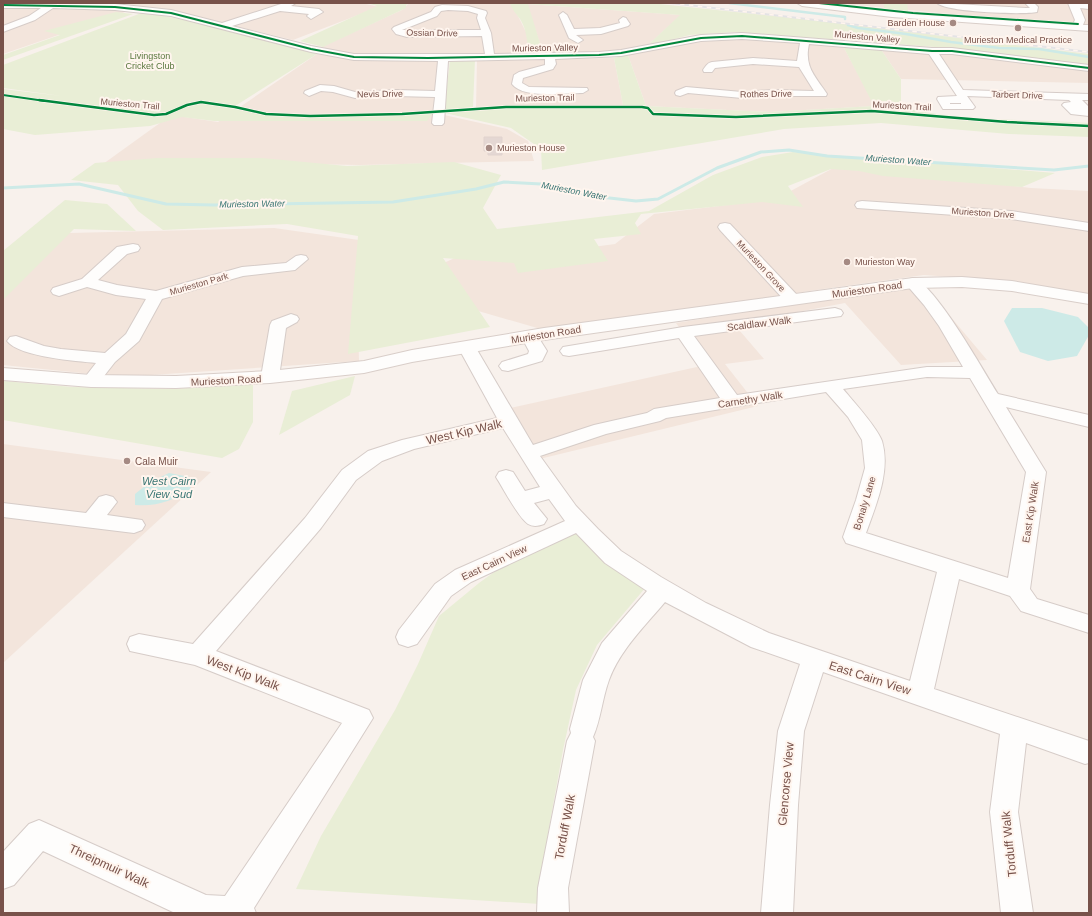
<svg xmlns="http://www.w3.org/2000/svg" width="1092" height="916" viewBox="0 0 1092 916" font-family="Arial,sans-serif">
<rect width="100%" height="100%" fill="#f8f1ec"/>
<g fill="#f3e5dc">
<polygon points="131,3 362,3 379,7 293,40 177,12 126,4"/>
<polygon points="409,3 512,4 526,32 530,53 365,55 342,52 321,47 402,10"/>
<polygon points="837,3 1089,3 1089,27 992,18"/>
<polygon points="527,4 681,15 649,44 610,52 543,53"/>
<polygon points="3,7 62,8 131,10 3,54"/>
<polygon points="731,39 757,39 843,46 875,106 770,112 646,106 628,55 682,44"/>
<polygon points="880,48 958,54 1089,70 1089,83 901,79"/>
<polygon points="317,54 353,60 440,60 435,113 507,129 528,141 534,161 360,165 231,163 103,164 171,115 218,122"/>
<polygon points="614,58 623,105 476,108 477,60"/>
<polygon points="837,166 1031,188 1089,191 1089,295 1021,282 924,275 816,290 551,332 437,299 416,276 476,248 532,255 615,244 654,214 760,201 787,193"/>
<polygon points="274,228 373,242 357,287 359,361 121,377 3,365 3,294 69,233"/>
<polygon points="923,284 987,360 901,365 845,303 734,324 764,359 725,364 758,406 527,462 497,411 706,365 676,323"/>
<polygon points="3,444 211,472 3,663"/>
</g>
<g fill="#e9eed6">
<polygon points="367,3 409,3 406,5 406,8 323,47 300,41 377,6"/>
<path d="M510,3H650L812,20L1089,54V65L948,48L735,32L690,35L659,43L649,44L680,15L528,4L543,53H528C527,41 527,30 520,19C516,13 512,10 510,3Z"/>
<polygon points="884,3 907,3 908,11 884,9"/>
<polygon points="116,12 133,14 3,60 3,55 60,35 44,31"/>
<polygon points="144,12 199,23 317,54 232,108 266,116 327,117 433,113 427,121 214,121 182,117 150,126 35,135 3,129 3,89 62,96 3,88 3,65"/>
<path d="M843,46L880,48L901,79V107C961,122 1028,119 1089,123V137L1009,134L881,123L784,129L542,170L541,149L511,128L445,113L476,108L623,105L614,58L628,55L646,106L770,112L874,106Z"/>
<polygon points="475,59 473,107 444,110 450,60"/>
<polygon points="793,152 1055,173 1022,187 883,176 859,171 831,169 788,186 803,207 762,202 641,214 635,223 641,234 594,239 608,261 518,273 514,263 443,258 490,327 348,354 358,236 287,224 163,230 138,211 118,185 71,180 95,163 157,158 262,158 347,166 454,162 501,175 483,208 497,229 649,211 713,175 762,157"/>
<polygon points="65,200 107,204 136,231 74,229 3,300 3,251"/>
<polygon points="355,376 350,395 279,435 292,391"/>
<polygon points="3,381 73,387 173,389 253,384 253,422 239,449 222,458 3,420"/>
<polygon points="575,529 646,587 597,645 576,690 563,750 547,839 540,904 296,889 321,836 395,710 418,664 439,616 479,583 508,562"/>
</g>
<g fill="#cdeae7">
<polygon points="1012,308 1042,308 1078,317 1089,328 1089,335 1077,356 1048,361 1020,352 1004,321"/>
<path d="M169,473L190,477L191,490C173,500 157,507 135,505V494L150,482Z"/>
</g>
<g fill="none" stroke-linecap="round" stroke-linejoin="round">
<g stroke="#cdeae7" stroke-width="2.5">
<polyline points="729,3 845,17 845,19"/>
<polyline points="848,25 858,28 906,34 951,42 999,48 1039,49 1089,57"/>
</g>
<polyline stroke="#cdeae7" stroke-width="3" points="3,188 79,184 166,204 214,205 393,202 476,189 504,182 541,184 592,196 636,201 658,199 717,168 761,152 789,150 827,156 1054,170 1089,166"/>
</g>
<polygon fill="#e4d7d3" stroke="#e1d3ce" points="484,137 502,137 502,155 488,155 488,151 484,151"/>
<g fill="none" stroke-linecap="round" stroke-linejoin="round">
<g stroke="#d6ccc8" stroke-width="2">
<g id="street">
<path d="M3,3L115,4L171,10L222,23L284,3H296L291,6L319,9L323,12L311,19L307,16L309,14L280,11L232,26L311,46L354,54H485L482,36L407,37L396,34L392,29L394,27L431,12L435,7L442,5L468,6L486,11L487,13L485,18L491,33L494,54L599,52L621,50L701,35L742,33L932,48H952L1089,65V71L952,54H939L963,90L1089,94V100H1082L1089,107V116L1071,114L1062,105L1064,103L1071,102L1069,100L967,96L975,107L973,109H943L937,99L938,97L957,96L929,54L809,44C804,67 815,76 827,94L826,96H773L742,98L688,93L680,96L676,95L675,93L676,91L686,87L742,92L773,90L814,91L799,67L753,64L715,68L712,72H704L703,70C706,66 707,63 712,62L753,58L797,61L800,43L742,39L701,41L621,56L555,59L556,64L553,69L523,78L522,83L529,87L587,88L588,90L583,93C565,93 523,99 512,84L514,75L519,72L545,65V59L448,61L444,123L442,125H434L432,123L435,97L396,96L355,98L333,92L321,91L309,96L304,93L305,91L320,85L334,86L355,92L396,90L435,91L438,61L354,60L311,52L171,16L115,10L53,8L35,20L3,32V26L29,16L41,8H3ZM448,10L468,11L478,14L477,18L481,30H402L437,16L441,11ZM950,103H961V104H950Z"/>
<path d="M937,3L1026,8H1030L1025,3H1034L1038,7L1037,12C1023,15 946,12 937,3Z"/>
<polygon points="1072,3 1089,3 1089,9 1071,7 1070,5"/>
<polygon points="563,12 567,15 574,29 600,28 620,23 619,20 623,17 626,18 630,24 628,26 601,34 576,35 583,40 578,43 569,38 559,15"/>
<polygon points="862,201 1011,211 1089,223 1089,231 1011,219 857,208 855,205 857,202"/>
<polygon points="725,223 730,224 798,296 800,299 798,302 792,304 786,302 720,230 718,227 720,224"/>
<path d="M133,244L138,245L140,248L138,251L127,254L98,280L117,285L156,291L242,267L286,263L296,256L301,255L306,256L308,259L295,270L243,276L162,299L139,341L115,362L97,385L91,386L85,385L82,381L96,363C77,361 19,357 7,341L10,337L16,336L44,346L61,349L105,353L126,334L146,299L116,295L87,287L59,296L53,294L51,291L53,288L82,279L117,247Z"/>
<path d="M913,278C935,284 984,372 998,394L1089,415V427L1006,407L1046,472L1030,589L1037,599L1089,615V633L1021,611L1010,596L959,579L934,689L1089,741V763L1085,764L1026,743L1018,812L1033,913H1001L990,812L1000,734L823,672L804,731L798,805L793,913H761L770,805L778,731L800,664L751,647L665,602C645,626 620,650 609,680C602,699 601,719 593,737L595,741L568,888L569,913H537L538,888L567,741L571,733L570,729L583,680L602,643L647,591L605,563L576,533L471,582L451,596L417,644L408,647L399,644L396,637L399,630L435,584L455,570L565,521L549,499L534,503L547,519L544,524C539,526 533,527 528,524C518,517 503,488 496,477L499,472L506,470L513,472L525,491L540,487L503,428L414,449L382,461L356,480L321,528L216,651L369,710L373,718L254,908L256,913H175L43,851L14,885L3,889V852L29,824L39,820L206,895L225,896L342,723L195,665L130,651L127,644L130,637L139,634L193,644L305,518L342,470L368,451L402,440L497,418L458,347L461,343L467,342L473,343L533,445L594,425L647,413L654,409L720,398L679,338L569,356L563,355L560,351L563,347L683,327L835,308L841,310L843,313L841,316L694,336L737,395L927,367H963L939,326L924,305L905,283L907,280ZM927,377L970,378L1026,472L1008,578L866,533C876,505 891,471 882,441C877,427 853,401 843,389ZM826,392L848,417L862,440L865,468L856,500L843,537L846,543L937,572L910,681L769,633L706,603L661,577L621,551L598,529L576,506L540,456L606,434L660,421L666,418Z"/>
<polygon points="291,314 297,316 299,319 297,322 286,328 279,377 276,381 270,382 264,381 261,377 270,325 272,321"/>
<polygon points="529,331 535,332 547,351 542,361 508,371 502,370 499,366 502,362 528,354 529,351 521,336 523,332"/>
<polygon points="106,495 113,497 117,502 107,515 142,520 145,525 142,530 134,533 3,517 3,503 86,513 99,497"/>
</g>
</g>
<g stroke="#d9cec9" stroke-width="2">
<g id="secondary">
<polygon points="797,3 825,3 892,11 1073,24 1075,20 1068,3 1078,3 1085,20 1083,25 1089,25 1089,31 892,17 802,6"/>
<polygon points="962,277 1012,281 1089,294 1089,304 1012,291 962,287 913,288 544,340 412,362 364,373 270,383 176,388 91,387 3,380 3,368 91,375 176,376 270,371 364,361 412,350 544,328 913,278"/>
</g>
</g>
<use href="#street" fill="#fefdfc" fill-rule="evenodd"/>
<use href="#secondary" fill="#fefdfc" fill-rule="evenodd"/>
<g stroke="#e4e3e5" stroke-width="2">
<polyline id="rail" points="671,3 1089,52"/>
</g>
<use href="#rail" stroke="#fff5ee" stroke-width="1.5" stroke-dasharray="4.5" stroke-linecap="butt"/>
<g stroke="#fff5ee" stroke-width="3">
<g id="cycleway-far1">
<polyline points="819,3 913,13 1078,24"/>
<polyline points="3,5 115,7 171,13 311,49 354,57 428,58 599,55 621,53 701,38 742,36 932,51 952,51 1089,68"/>
<polyline points="3,95 45,101"/>
</g>
</g>
<g stroke="#fff5ee" stroke-width="4">
<polyline id="cycleway" points="39,100 154,115 166,114 187,105 201,102 235,107 266,114 310,116 402,114 506,107 642,107 648,108 653,114 736,117 872,111 1007,122 1089,126"/>
</g>
<use href="#cycleway-far1" stroke="#00873e" stroke-width="2"/>
<use href="#cycleway" stroke="#00873e" stroke-width="2.5"/>
</g>
<g fill="#a58a83" stroke="#fff5ee" stroke-width="1.5">
<circle cx="953" cy="23" r="4"/>
<circle cx="1018" cy="28" r="4"/>
<circle cx="489" cy="148" r="4"/>
<circle cx="847" cy="262" r="4"/>
<circle cx="127" cy="461" r="4"/>
</g>
<g text-anchor="middle" stroke-width="4" stroke-linejoin="round" paint-order="stroke">
<g font-size="9" fill="#78524a" stroke="#fff5ee" text-anchor="start">
<text x="945" y="26" text-anchor="end">Barden House</text>
<text x="1018" y="43" text-anchor="middle">Murieston Medical Practice</text>
<text x="497" y="151">Murieston House</text>
<text x="855" y="265">Murieston Way</text>
</g>
<g font-size="9" fill="#78524a" stroke="#fff5ee">
<text transform="translate(432 33) rotate(1)" y="3">Ossian Drive</text>
<text transform="translate(867 37) rotate(5)" y="3">Murieston Valley</text>
<text transform="translate(545 48) rotate(-1)" y="3">Murieston Valley</text>
<text transform="translate(380 94) rotate(-1)" y="3">Nevis Drive</text>
<text transform="translate(766 94) rotate(-1)" y="3">Rothes Drive</text>
<text transform="translate(1017 95) rotate(2)" y="3">Tarbert Drive</text>
<text transform="translate(545 98) rotate(-1)" y="3">Murieston Trail</text>
<text transform="translate(130 104) rotate(5)" y="3">Murieston Trail</text>
<text transform="translate(902 106) rotate(3)" y="3">Murieston Trail</text>
<text transform="translate(983 213) rotate(4)" y="3">Murieston Drive</text>
<text transform="translate(761 266) rotate(47)" y="3">Murieston Grove</text>
<text transform="translate(199 284) rotate(-16)" y="3">Murieston Park</text>
</g>
<g font-size="9" fill="#5a783f" stroke="#fff5ee">
<text x="150" y="59">Livingston<tspan x="150" dy="10">Cricket Club</tspan></text>
</g>
<g font-size="9" font-style="italic" fill="#3a7674" stroke="#fff5ee">
<text transform="translate(898 160) rotate(4)" y="3">Murieston Water</text>
<text transform="translate(574 191) rotate(11)" y="3">Murieston Water</text>
<text transform="translate(252 204) rotate(-1)" y="3">Murieston Water</text>
</g>
<g font-size="10" fill="#78524a" stroke="#fff5ee">
<text transform="translate(867 289) rotate(-8)" y="4">Murieston Road</text>
<text transform="translate(759 323) rotate(-7)" y="4">Scaldlaw Walk</text>
<text transform="translate(546 334) rotate(-9)" y="4">Murieston Road</text>
<text transform="translate(226 380) rotate(-3)" y="4">Murieston Road</text>
<text transform="translate(750 399) rotate(-9)" y="4">Carnethy Walk</text>
<text transform="translate(864 503) rotate(-73)" y="4">Bonaly Lane</text>
<text transform="translate(1030 512) rotate(-81)" y="4">East Kip Walk</text>
<text transform="translate(494 562) rotate(-25)" y="4">East Cairn View</text>
</g>
<g font-size="10" fill="#78524a" stroke="#fff5ee" text-anchor="start">
<text x="135" y="465">Cala Muir</text>
</g>
<g font-size="11" font-style="italic" fill="#3a7674" stroke="#fff5ee">
<text x="169" y="485">West Cairn<tspan x="169" dy="13">View Sud</tspan></text>
</g>
<g font-size="12" fill="#78524a" stroke="#fff5ee">
<text transform="translate(464 432) rotate(-13)" y="4">West Kip Walk</text>
<text transform="translate(243 673) rotate(21)" y="4">West Kip Walk</text>
<text transform="translate(870 678) rotate(18)" y="4">East Cairn View</text>
<text transform="translate(786 784) rotate(-85)" y="4">Glencorse View</text>
<text transform="translate(565 827) rotate(-79)" y="4">Torduff Walk</text>
<text transform="translate(1009 844) rotate(-96)" y="4">Torduff Walk</text>
<text transform="translate(109 866) rotate(25)" y="4">Threipmuir Walk</text>
</g>
</g>
<rect width="1092" height="916" fill="none" stroke="#78524a" stroke-width="8"/>
</svg>
